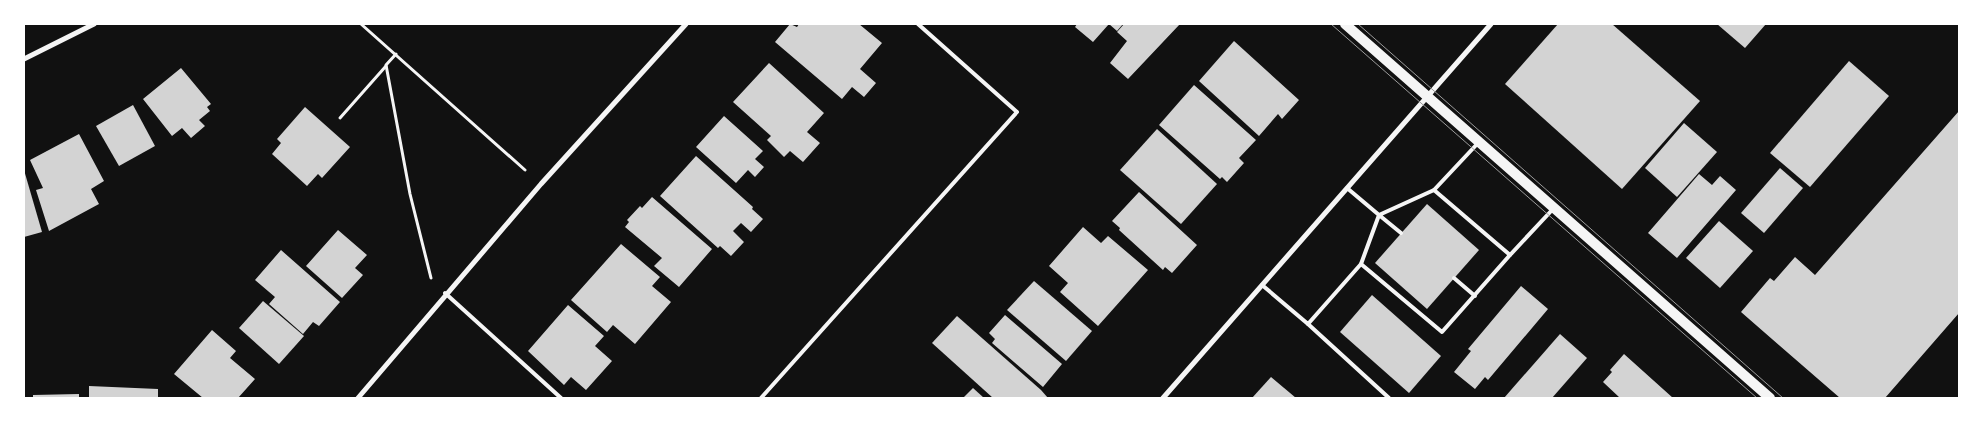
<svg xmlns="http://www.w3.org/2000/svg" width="1983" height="422" viewBox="0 0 1983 422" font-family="'Asap Condensed',sans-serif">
<rect width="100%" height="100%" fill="#111"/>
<g fill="#d3d3d3">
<polygon points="790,24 797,27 799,24 859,24 882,43 860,69 876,83 864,97 852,87 842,99 775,42"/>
<polygon points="1077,24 1123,24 1117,31 1109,24 1093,42 1075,27"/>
<polygon points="1124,24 1180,24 1128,79 1110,63 1127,41 1117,32"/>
<polygon points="1558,24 1612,24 1700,101 1622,189 1505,84"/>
<polygon points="1717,24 1766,24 1745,48"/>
<polygon points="1234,41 1299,100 1282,119 1278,114 1259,136 1199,81"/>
<polygon points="1849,61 1889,96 1810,187 1770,153"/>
<polygon points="769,63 824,113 807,132 820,143 803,162 790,151 784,157 767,140 771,136 733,102"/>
<polygon points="181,68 211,104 207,107 210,111 199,120 205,126 191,138 182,128 172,136 143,99"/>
<polygon points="1194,85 1256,140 1239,158 1244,163 1227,182 1222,177 1220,179 1159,125"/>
<polygon points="133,105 155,146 119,166 96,126"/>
<polygon points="305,107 350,147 322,178 318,174 307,186 272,154 281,143 277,139"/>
<polygon points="1959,111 1959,313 1885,398 1840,398 1741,312 1770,278 1774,281 1795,257 1815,275"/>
<polygon points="724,116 763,151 755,159 764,167 755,177 748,170 736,183 696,147"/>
<polygon points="1684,123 1717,152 1677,197 1645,168"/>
<polygon points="1157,129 1217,184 1181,224 1120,170"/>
<polygon points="79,134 104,181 91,189 99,204 49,231 36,190 43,188 30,160"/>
<polygon points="696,156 753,207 752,209 763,219 751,232 741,223 733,231 744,242 731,256 720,246 718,248 660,196"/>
<polygon points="1780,168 1803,188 1764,233 1741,213"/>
<polygon points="24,170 42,232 24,237"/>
<polygon points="1699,174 1712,185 1720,176 1736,190 1677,258 1648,233"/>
<polygon points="1139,192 1197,245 1172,273 1165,267 1163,270 1119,230 1120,228 1112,221"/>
<polygon points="652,197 712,249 679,287 654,266 662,258 625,227 629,222 627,220 640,206 642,208"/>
<polygon points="1427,204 1479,250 1427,309 1375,263"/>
<polygon points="1719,221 1753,251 1720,288 1686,258"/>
<polygon points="1083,227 1101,243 1108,236 1148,270 1098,326 1060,292 1068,283 1049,266"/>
<polygon points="338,230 367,255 355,268 363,275 342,298 306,266"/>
<polygon points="621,244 660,277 652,286 671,302 635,344 613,325 607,332 571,300"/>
<polygon points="281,250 340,302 319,326 313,322 303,334 269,304 275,297 255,280"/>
<polygon points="1034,281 1092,331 1066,361 1007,310"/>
<polygon points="1521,286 1548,309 1488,380 1485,377 1475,389 1454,372 1471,351 1468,349"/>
<polygon points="1372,295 1441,356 1409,393 1340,332"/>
<polygon points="263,301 304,336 279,364 239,328"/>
<polygon points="568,305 604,336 595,346 612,361 586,390 571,377 564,385 528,351"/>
<polygon points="1005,315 1062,364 1043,387 992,343 995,339 989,333"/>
<polygon points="957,316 1041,390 1048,398 993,398 932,343"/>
<polygon points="212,330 236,351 230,358 255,379 238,398 203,398 174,374"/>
<polygon points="1560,334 1587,358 1552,398 1504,398"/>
<polygon points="1624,354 1673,398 1620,398 1603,382 1612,372 1610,370"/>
<polygon points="1271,377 1296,398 1252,398"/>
<polygon points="89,386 158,389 158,398 89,398"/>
<polygon points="973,388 984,398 963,398"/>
<polygon points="79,394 79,398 33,398 33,395"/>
</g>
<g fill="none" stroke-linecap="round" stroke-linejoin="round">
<g stroke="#f5f5f5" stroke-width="3">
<polyline points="361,24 525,170"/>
<polyline points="396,54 386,65 410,194 431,278"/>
<polyline points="340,118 386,66"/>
</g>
<g stroke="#f5f5f5" stroke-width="4">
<polyline points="1347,188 1379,215 1434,190 1510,255 1442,332 1361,264 1379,215 1401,233"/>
<polyline points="1434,190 1479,142"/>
<polyline points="1510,255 1553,209"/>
<polyline points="1454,278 1475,296"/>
<polyline points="1262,285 1308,324 1361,264"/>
<polyline points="445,293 561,398"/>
<polyline points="1308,324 1389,398"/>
<polyline points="761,398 1017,112 918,24"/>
</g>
<g stroke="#f5f5f5" stroke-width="5">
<polyline points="24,59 94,24"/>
<polyline points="358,398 541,184 686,24"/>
<polyline points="1163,398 1491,24"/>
</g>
<polyline stroke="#f5f5f5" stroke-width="10" points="1345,24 1770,398"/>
<g stroke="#9a9a9a" stroke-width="1">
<polyline points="1331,24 1757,398"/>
<polyline points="1358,24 1783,398"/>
</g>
</g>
<rect width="1983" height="422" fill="none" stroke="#ffffff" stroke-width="50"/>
</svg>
